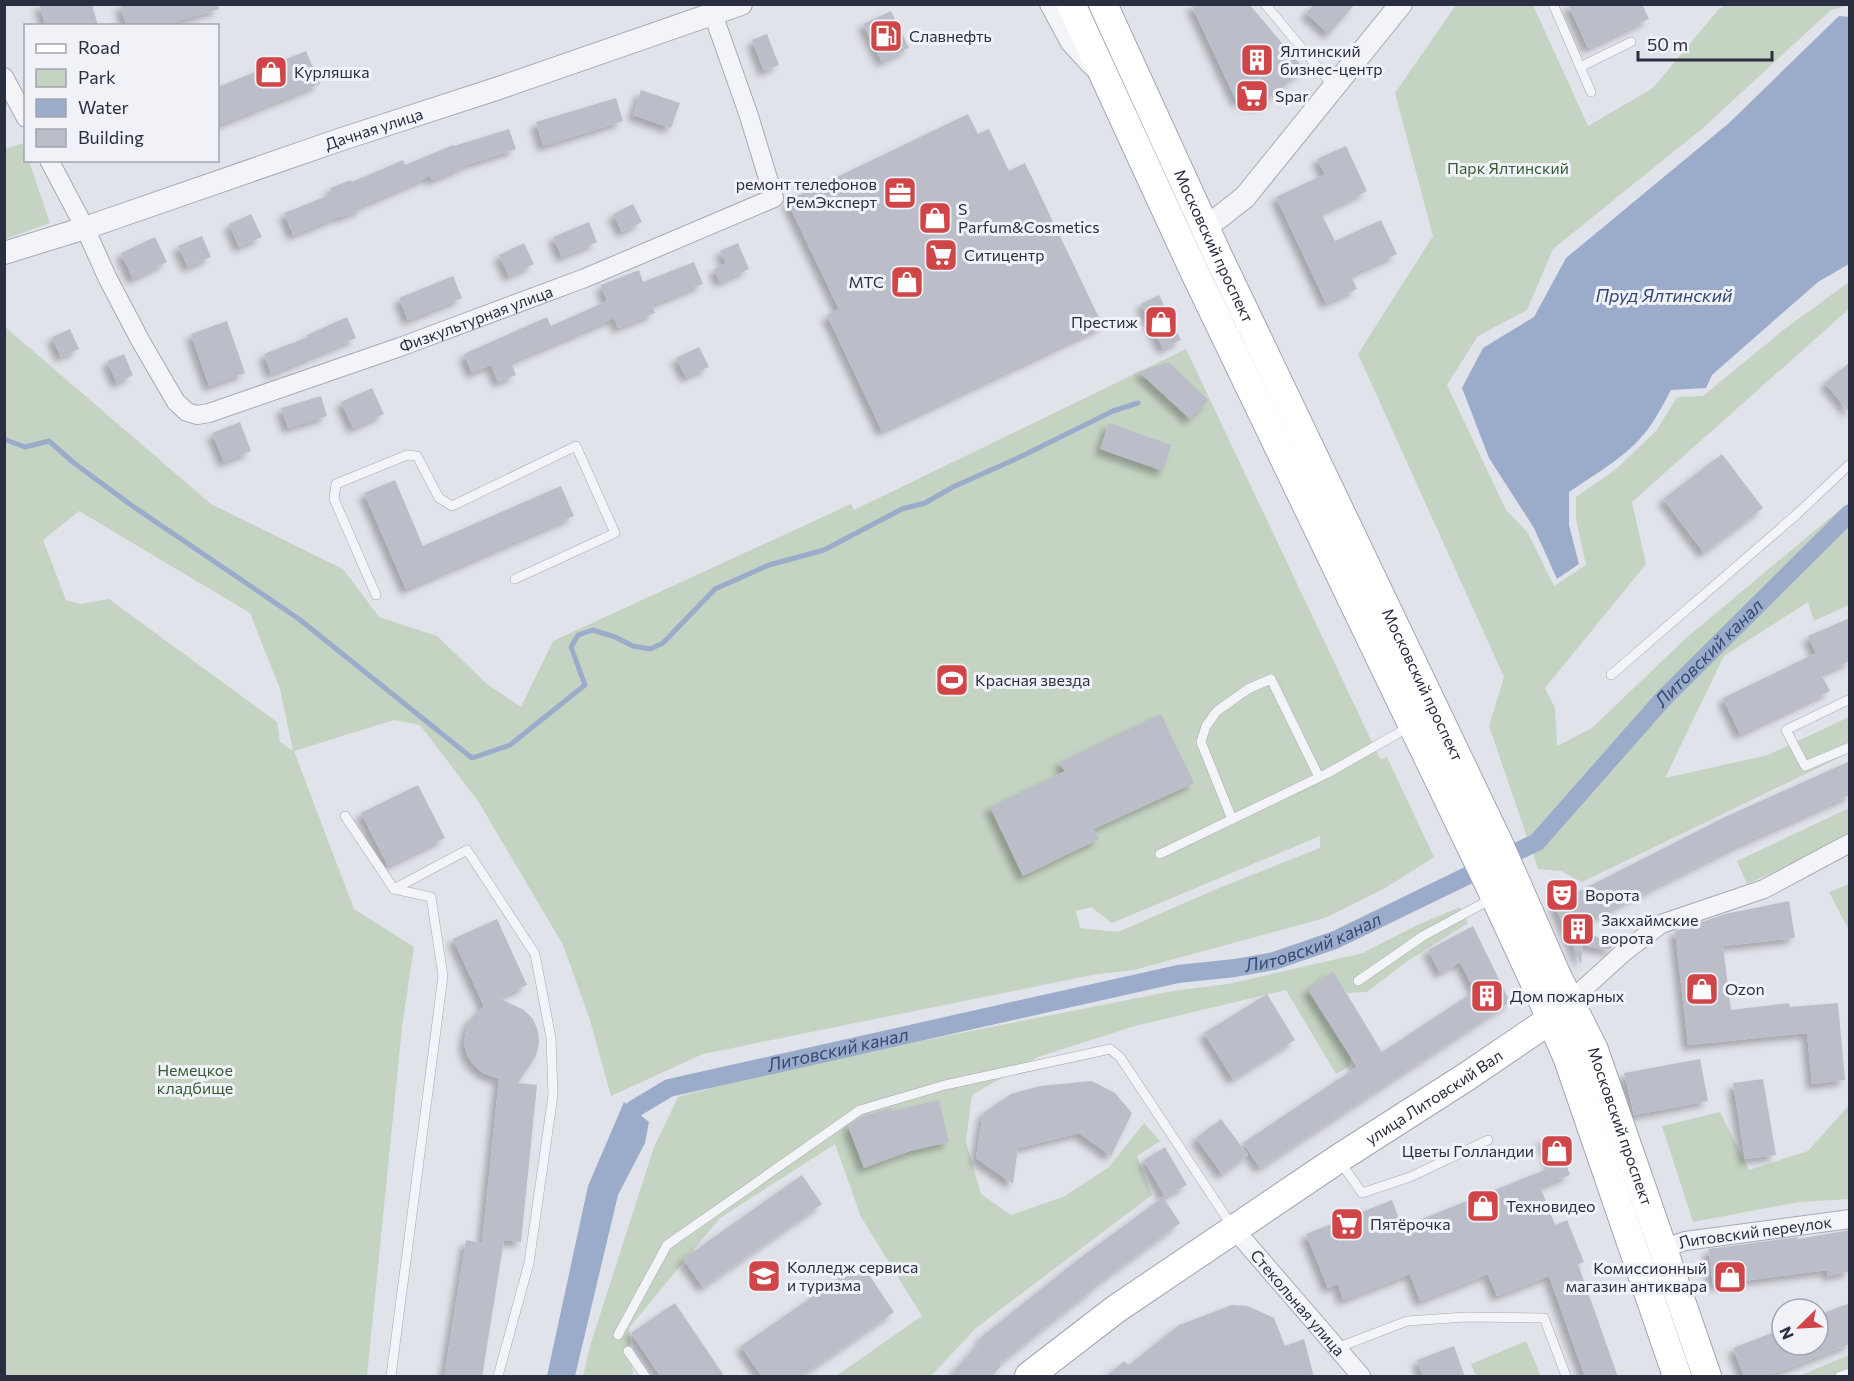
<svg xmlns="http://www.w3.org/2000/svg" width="1854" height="1381" viewBox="0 0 1854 1381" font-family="Commissioner,sans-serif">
<defs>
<filter id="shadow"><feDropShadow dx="-5.5" dy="5.5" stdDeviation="3" flood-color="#0004"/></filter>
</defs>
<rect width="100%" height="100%" fill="#e1e3ea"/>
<g fill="#c4d3c2" fill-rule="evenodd">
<polygon points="1456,5 1533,5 1588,126 1653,88 1718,10 1726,5 1849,5 1831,10 1703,128 1553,249 1527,310 1478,336 1447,385 1506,510 1528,533 1554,586 1586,565 1576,519 1576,497 1615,470 1656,431 1677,397 1703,396 1782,331 1849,282 1849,309 1632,502 1646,564 1545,688 1555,708 1557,746 1592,728 1686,638 1843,507 1849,510 1849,605 1814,621 1808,602 1724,656 1665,778 1768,755 1849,717 1849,753 1582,882 1561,871 1538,869 1489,726 1504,677 1358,354 1433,236 1395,93"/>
<polygon points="23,143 26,160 29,161 50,223 5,239 5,149"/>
<path d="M4,326L211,504L343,569L379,617L437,636L487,684L521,707L553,641L851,504L854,510L1186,349L1380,759L1387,757L1434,857L1387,887L1325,918L1134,970L1092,975L703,1054L611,1096L590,1020L563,945L478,801L420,725L394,720L294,751L354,909L414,947L402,1027L367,1376H5ZM79,511L250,613L280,689L293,751L280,742L277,722L109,599L80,604L66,600L43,540ZM1320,836V848L1214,890L1118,932L1080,928L1076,911L1091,907L1112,923Z"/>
<polygon points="1849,808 1849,833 1792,864 1747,884 1737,861"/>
<polygon points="1849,884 1849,930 1829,892"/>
<polygon points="1460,907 1468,923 1406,962 1367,992 1347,993 1333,972 1309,990 1351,1057 1349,1067 1336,1074 1286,990 1135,1026 1038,1057 972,1095 966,1142 981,1194 1011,1215 1063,1197 1109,1167 1144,1123 1160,1141 1137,1156 1152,1195 976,1328 931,1376 836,1376 922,1316 861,1217 835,1144 720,1218 629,1328 633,1376 583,1376 590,1346 654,1147 678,1097 794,1066 1173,991 1228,984 1363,953 1417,925"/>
<polygon points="1849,1105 1849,1199 1799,1202 1693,1222 1662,1126 1720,1112 1749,1170 1808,1151"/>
<polygon points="1526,1341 1541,1376 1476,1376 1471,1364"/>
<polygon points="1849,1355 1849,1376 1799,1376"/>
</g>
<g fill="#9bacca">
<path d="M1839,16L1850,17L1849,264L1818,282L1712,375L1706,388L1671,390C1661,409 1650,430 1634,445C1615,463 1591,477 1569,492V525L1579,564L1557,579L1534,528L1489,458L1462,388L1483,348L1534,317L1566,258L1729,123Z"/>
<polygon points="624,1102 649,1122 645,1143 618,1195 575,1376 547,1376 588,1186"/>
</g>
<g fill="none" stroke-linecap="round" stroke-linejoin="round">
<polyline stroke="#9bacca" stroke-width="5" points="4,439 25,447 49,441 74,463 131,505 299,619 472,758 510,745 585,685 571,647 578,635 593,630 615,637 633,646 650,649 663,643 715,589 769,565 824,550 902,509 925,503 953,487 1020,457 1113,411 1138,403"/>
<path stroke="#9bacca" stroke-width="18" id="s1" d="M634,1109L669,1088L1178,974L1235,968L1274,961L1335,940L1537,842L1663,699L1850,513"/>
</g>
<g fill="#bbbec9" filter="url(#shadow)">
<polygon points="39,4 92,4 98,26 46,26"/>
<polygon points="120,4 218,4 219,9 160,26 126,26"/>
<polygon points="1191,4 1249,4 1304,69 1260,106 1236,100"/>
<polygon points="1314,4 1355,4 1329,34 1306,13"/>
<polygon points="1568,4 1642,4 1649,19 1588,48"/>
<polygon points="891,11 909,48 882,62 863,24"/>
<polygon points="767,34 779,65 764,71 752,40"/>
<polygon points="306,51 320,84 218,125 218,87"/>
<polygon points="641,90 680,103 671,128 633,115"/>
<polygon points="616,98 623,121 543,146 536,122"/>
<polygon points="968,114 978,134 989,129 1009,171 1025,163 1103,326 882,431 827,315 839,309 787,201"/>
<polygon points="509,129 516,149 462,166 463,167 432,180 430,176 361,206 362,209 341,217 340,216 293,235 284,213 332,194 330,188 351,180 352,182 403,160 405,165 453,145 454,146"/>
<polygon points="1346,146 1367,191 1321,213 1335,241 1381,220 1397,254 1351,275 1357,289 1326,303 1276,197 1325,174 1317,159"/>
<polygon points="633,204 642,222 622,232 613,214"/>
<polygon points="251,214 262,237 239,247 229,224"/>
<polygon points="589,222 597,242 562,257 553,237"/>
<polygon points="202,236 211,257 188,267 178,246"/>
<polygon points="155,237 167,262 133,279 121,253"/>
<polygon points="524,243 534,264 509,276 499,255"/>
<polygon points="738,243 749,269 720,282 714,269 726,263 720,251"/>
<polygon points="694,262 703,284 652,305 655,313 618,328 614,318 511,362 516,375 498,382 491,365 472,373 464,354 547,317 551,326 607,301 601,285 639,270 643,282"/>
<polygon points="453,276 462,298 408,320 399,298"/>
<polygon points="1159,295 1181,340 1163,349 1141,304"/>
<polygon points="347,317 356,338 271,374 264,354 308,337 307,335"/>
<polygon points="227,321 245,373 209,386 191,334"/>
<polygon points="70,329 79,349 61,357 52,337"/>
<polygon points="699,347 709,367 686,377 676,358"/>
<polygon points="124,354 133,375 117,383 107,361"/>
<polygon points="1169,362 1208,400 1190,419 1139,372"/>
<polygon points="1850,362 1850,413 1825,383"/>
<polygon points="372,388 384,414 353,428 341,402"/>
<polygon points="321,396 327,416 288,428 281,408"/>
<polygon points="240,422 251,451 224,462 212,433"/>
<polygon points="1109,423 1171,445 1163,471 1100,449"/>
<polygon points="1722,454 1763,508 1704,553 1663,499"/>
<polygon points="395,480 423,546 561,486 574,516 406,589 364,493"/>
<polygon points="1850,618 1850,661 1821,674 1830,691 1740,734 1723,698 1816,653 1808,636"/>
<polygon points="1161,714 1194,783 1094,829 1099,839 1023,876 990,807 1065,771 1059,763"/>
<polygon points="1850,761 1850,795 1738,845 1575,927 1615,945 1609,950 1583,945 1581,964 1554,904 1725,817"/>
<polygon points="418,785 445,838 388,866 361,813"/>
<polygon points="1789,901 1795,938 1723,946 1731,1010 1789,1003 1790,1007 1838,1003 1845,1080 1812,1084 1807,1033 1688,1045 1675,931 1725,914"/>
<polygon points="497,919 527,985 499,998 524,1010 533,1019 538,1031 539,1043 536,1056 518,1083 537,1085 521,1242 504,1240 482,1377 444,1377 466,1240 482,1243 499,1079 483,1073 474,1065 467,1055 464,1043 466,1031 470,1020 484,1006 453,939"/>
<polygon points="1473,926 1510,1002 1260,1168 1243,1143 1357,1067 1308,990 1333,971 1382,1052 1475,991 1460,962 1440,973 1428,950"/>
<polygon points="1267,994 1295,1040 1233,1079 1204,1033"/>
<polygon points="1700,1059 1708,1101 1634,1115 1624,1073"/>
<polygon points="1763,1079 1776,1155 1745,1159 1733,1083"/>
<polygon points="1092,1081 1115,1093 1132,1113 1111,1156 1079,1133 1018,1148 1013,1184 976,1158 983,1113 1011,1094 1040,1086"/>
<polygon points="939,1100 949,1142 910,1151 864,1168 848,1126 863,1116 891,1108 892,1111"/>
<polygon points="1221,1119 1248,1155 1222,1174 1196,1138"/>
<polygon points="1542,1138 1557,1138 1570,1175 1540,1186 1555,1225 1567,1220 1584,1262 1578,1264 1618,1377 1585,1377 1549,1276 1497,1296 1488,1274 1420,1301 1410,1274 1343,1300 1338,1284 1328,1288 1306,1234 1392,1200 1402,1227 1552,1167"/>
<polygon points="1165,1147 1187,1185 1165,1197 1144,1160"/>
<polygon points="802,1175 822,1204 703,1287 683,1259"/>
<polygon points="1163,1197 1180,1223 1095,1286 1096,1287 999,1364 1001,1366 991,1377 949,1377 982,1340 980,1338 1076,1261"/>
<polygon points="1850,1230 1850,1271 1828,1276 1827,1270 1713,1285 1708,1249 1798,1237 1798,1239"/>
<polygon points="861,1263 894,1312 800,1377 762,1377 741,1346"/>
<polygon points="675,1303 725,1377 661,1377 631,1333"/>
<polygon points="1850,1303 1850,1344 1765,1377 1744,1377 1733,1348 1782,1329 1782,1345 1818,1345 1818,1315"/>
<polygon points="1232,1305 1248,1306 1274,1318 1285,1346 1304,1339 1314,1377 1105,1377 1124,1361 1129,1365 1179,1325"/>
<polygon points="1454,1346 1465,1377 1423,1377 1417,1360"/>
</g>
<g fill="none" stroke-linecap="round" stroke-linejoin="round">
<g stroke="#a6a9b4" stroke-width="10">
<g id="service">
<polyline points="1265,4 1335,88"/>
<polyline points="1553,4 1591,92"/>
<polyline points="1580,67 1631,42"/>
<polyline points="376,595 334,499 336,484 407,455 417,456 439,498 452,506 576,446 615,533 515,579"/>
<polyline points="1611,675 1796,515 1850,464"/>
<polyline points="1850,699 1786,730 1805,766 1850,747"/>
<polyline points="345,816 394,889 431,897 443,976 391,1376"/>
<polyline points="1232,819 1201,742 1206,726 1217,711 1248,689 1271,679 1319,777"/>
<polyline points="1160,854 1328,773 1409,727"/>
<polyline points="394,889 467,850 535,954 551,1038 553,1095 529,1263 498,1376"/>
<polyline points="1358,981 1423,936 1493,898"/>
<polyline points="1341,1163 1362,1193 1410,1177 1488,1140"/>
<polyline points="618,1335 667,1245 860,1110 945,1085 1110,1049 1120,1057 1232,1226"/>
<polyline points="1337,1348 1407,1321 1466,1317 1544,1318 1566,1376"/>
<polyline points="628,1351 645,1376"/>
<polyline points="1840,1376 1850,1373"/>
</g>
</g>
<g stroke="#a6a9b4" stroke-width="20">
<g id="minor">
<polyline points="1049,4 1070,43 1092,67"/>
<polyline points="4,77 26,118"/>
<path id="s2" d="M49,160L85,228L107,277L140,340L176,402L187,412L197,415L209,413L400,347L585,278L774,198L748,113L713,14"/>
<polyline points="1569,1002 1624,952 1661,924 1764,889 1850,843"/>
<path id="s3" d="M1235,1230L1361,1376"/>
<path id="s4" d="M1663,1249L1685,1241L1850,1219"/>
</g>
</g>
<g stroke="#a6a9b4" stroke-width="24">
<g id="tertiary">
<polyline points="1202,222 1217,219 1245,197 1401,4"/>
<path id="s5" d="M4,253L85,228L342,139L496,89L741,4"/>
</g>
</g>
<g stroke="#a0a6b5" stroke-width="30">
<g id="primary">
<polyline points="1071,4 1194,271 1487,880 1540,994 1568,1059 1677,1376"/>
<path id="s6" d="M1103,4L1219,258L1500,846L1557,976L1594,1050L1707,1376"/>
<path id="s7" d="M1029,1376L1116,1309L1338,1159L1466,1077L1550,1020L1563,1009"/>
</g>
</g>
<use href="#service" stroke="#f3f4f8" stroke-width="9"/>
<use href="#minor" stroke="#f3f4f8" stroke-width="18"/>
<use href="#tertiary" stroke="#f3f4f8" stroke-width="22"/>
<use href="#primary" stroke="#fff" stroke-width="28"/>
</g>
<defs>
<g id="fuel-square" transform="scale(1.725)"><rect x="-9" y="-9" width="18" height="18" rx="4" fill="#cf4548" stroke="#f0f2f7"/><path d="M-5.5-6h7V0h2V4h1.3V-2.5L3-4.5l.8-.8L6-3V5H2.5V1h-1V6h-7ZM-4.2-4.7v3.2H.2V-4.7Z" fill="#fff"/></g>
<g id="building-square" transform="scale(1.725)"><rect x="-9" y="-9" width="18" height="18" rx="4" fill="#cf4548" stroke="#f0f2f7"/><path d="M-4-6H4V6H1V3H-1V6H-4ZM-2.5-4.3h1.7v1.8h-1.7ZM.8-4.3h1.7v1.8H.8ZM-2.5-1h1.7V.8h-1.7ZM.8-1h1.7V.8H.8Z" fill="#fff"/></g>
<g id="shop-square" transform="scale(1.725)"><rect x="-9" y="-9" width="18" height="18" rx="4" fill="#cf4548" stroke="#f0f2f7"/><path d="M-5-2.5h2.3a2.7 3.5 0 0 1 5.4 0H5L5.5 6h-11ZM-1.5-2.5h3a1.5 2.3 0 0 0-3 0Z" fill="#fff"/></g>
<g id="supermarket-square" transform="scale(1.725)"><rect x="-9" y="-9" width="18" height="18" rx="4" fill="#cf4548" stroke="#f0f2f7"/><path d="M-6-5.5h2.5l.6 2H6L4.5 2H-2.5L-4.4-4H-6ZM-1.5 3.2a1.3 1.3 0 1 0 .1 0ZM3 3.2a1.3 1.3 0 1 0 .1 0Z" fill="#fff"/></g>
<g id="office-square" transform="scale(1.725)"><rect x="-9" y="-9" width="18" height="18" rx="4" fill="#cf4548" stroke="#f0f2f7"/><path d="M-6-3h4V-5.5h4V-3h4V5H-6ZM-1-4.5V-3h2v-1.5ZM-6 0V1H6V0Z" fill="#fff"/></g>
<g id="stadium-square" transform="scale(1.725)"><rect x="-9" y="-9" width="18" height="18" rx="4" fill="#cf4548" stroke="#f0f2f7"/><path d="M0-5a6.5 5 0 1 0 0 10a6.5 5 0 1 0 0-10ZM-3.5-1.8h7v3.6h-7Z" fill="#fff"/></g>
<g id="theatre-square" transform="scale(1.725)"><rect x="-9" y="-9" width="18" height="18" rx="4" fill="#cf4548" stroke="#f0f2f7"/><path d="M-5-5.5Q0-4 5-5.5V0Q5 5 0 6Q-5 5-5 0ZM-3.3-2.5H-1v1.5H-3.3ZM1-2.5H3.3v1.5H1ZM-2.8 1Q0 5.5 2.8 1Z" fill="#fff"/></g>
<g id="university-square" transform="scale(1.725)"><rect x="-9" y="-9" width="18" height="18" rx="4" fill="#cf4548" stroke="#f0f2f7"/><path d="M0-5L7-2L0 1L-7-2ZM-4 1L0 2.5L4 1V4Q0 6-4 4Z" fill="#fff"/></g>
</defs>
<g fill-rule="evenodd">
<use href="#fuel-square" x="886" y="36"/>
<use href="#building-square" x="1257" y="60"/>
<use href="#shop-square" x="271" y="72"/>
<use href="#supermarket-square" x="1252" y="96"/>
<use href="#office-square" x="900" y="193"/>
<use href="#shop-square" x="935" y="218"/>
<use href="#supermarket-square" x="941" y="255"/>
<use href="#shop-square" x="907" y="282"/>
<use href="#shop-square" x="1161" y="322"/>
<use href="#stadium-square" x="952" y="680"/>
<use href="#theatre-square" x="1562" y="895"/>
<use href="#building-square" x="1578" y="929"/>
<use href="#shop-square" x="1702" y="989"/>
<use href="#building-square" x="1487" y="996"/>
<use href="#shop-square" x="1557" y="1151"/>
<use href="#shop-square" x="1483" y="1206"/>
<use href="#supermarket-square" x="1347" y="1224"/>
<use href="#university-square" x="764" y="1276"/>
<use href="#shop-square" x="1730" y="1277"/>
</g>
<g text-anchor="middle" stroke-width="6" stroke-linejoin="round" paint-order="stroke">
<g font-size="16" fill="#292f41" stroke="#f0f2f7" text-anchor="start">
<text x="909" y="42">Славнефть</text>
<text x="1280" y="57">Ялтинский<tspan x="1280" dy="18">бизнес-центр</tspan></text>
<text x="294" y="78">Курляшка</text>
<text x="1275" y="102">Spar</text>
<text x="877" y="190" text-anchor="end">ремонт телефонов<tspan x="877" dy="18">РемЭксперт</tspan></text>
<text x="958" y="215">S<tspan x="958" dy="18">Parfum&amp;Cosmetics</tspan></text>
<text x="964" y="261">Ситицентр</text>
<text x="884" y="288" text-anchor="end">МТС</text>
<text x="1138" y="328" text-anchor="end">Престиж</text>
<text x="975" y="686">Красная звезда</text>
<text x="1585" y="901">Ворота</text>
<text x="1601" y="926">Закхаймские<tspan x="1601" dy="18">ворота</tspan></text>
<text x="1725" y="995">Ozon</text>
<text x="1510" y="1002">Дом пожарных</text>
<text x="1534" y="1157" text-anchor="end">Цветы Голландии</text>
<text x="1506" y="1212">Техновидео</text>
<text x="1370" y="1230">Пятёрочка</text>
<text x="787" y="1273">Колледж сервиса<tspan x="787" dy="18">и туризма</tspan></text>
<text x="1707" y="1274" text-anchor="end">Комиссионный<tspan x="1707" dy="18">магазин антиквара</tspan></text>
</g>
<g font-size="16" fill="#292f41" stroke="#f0f2f7">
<text dy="6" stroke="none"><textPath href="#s5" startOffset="390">Дачная улица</textPath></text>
<text dy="6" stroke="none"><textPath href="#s6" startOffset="266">Московский проспект</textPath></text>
<text dy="6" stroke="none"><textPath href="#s2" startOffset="594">Физкультурная улица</textPath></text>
<text dy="6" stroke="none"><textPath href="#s6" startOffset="752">Московский проспект</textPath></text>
<text dy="6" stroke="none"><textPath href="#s7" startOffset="492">улица Литовский Вал</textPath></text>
<text dy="6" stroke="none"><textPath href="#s6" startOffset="1236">Московский проспект</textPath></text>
<text dy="6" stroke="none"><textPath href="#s4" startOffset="94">Литовский переулок</textPath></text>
<text dy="6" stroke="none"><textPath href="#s3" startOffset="96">Стекольная улица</textPath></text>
</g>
<g font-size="16" fill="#385d36" stroke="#f0f2f7">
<text x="1508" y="174">Парк Ялтинский</text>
<text x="195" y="1076">Немецкое<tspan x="195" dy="18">кладбище</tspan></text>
</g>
<g font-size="18" font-style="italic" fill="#334876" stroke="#f0f2f7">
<text x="1664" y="302">Пруд Ялтинский</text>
<text dy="6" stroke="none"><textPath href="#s1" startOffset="1204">Литовский канал</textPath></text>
<text dy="6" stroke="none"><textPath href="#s1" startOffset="702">Литовский канал</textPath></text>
<text dy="6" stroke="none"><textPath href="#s1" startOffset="214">Литовский канал</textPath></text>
</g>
</g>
<rect width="1854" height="1381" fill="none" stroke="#292f41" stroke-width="12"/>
<rect x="24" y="24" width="195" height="138" fill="#f0f2f7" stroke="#a0a4ae" stroke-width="1.5"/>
<rect x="36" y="44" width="30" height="9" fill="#ffffff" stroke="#a0a4ae" stroke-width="1.5"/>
<text x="78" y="54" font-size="18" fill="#292f41">Road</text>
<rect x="36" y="69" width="30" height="18" fill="#c4d3c2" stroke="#a0a4ae" stroke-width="1.5"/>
<text x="78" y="84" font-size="18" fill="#292f41">Park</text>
<rect x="36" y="99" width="30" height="18" fill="#9bacca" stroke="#a0a4ae" stroke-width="1.5"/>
<text x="78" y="114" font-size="18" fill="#292f41">Water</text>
<rect x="36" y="129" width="30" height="18" fill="#bbbec9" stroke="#a0a4ae" stroke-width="1.5"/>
<text x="78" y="144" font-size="18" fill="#292f41">Building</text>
<g transform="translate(1800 1327) rotate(246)"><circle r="28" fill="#f0f2f7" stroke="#a0a4ae" stroke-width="1.5"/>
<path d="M0-4.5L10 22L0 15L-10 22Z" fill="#cf4548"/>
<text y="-9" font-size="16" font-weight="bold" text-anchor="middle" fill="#292f41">N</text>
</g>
<path d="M1638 51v9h134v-9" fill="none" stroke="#292f41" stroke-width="3"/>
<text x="1647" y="51" font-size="18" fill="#292f41" stroke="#f0f2f7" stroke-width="4.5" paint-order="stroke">50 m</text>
</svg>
